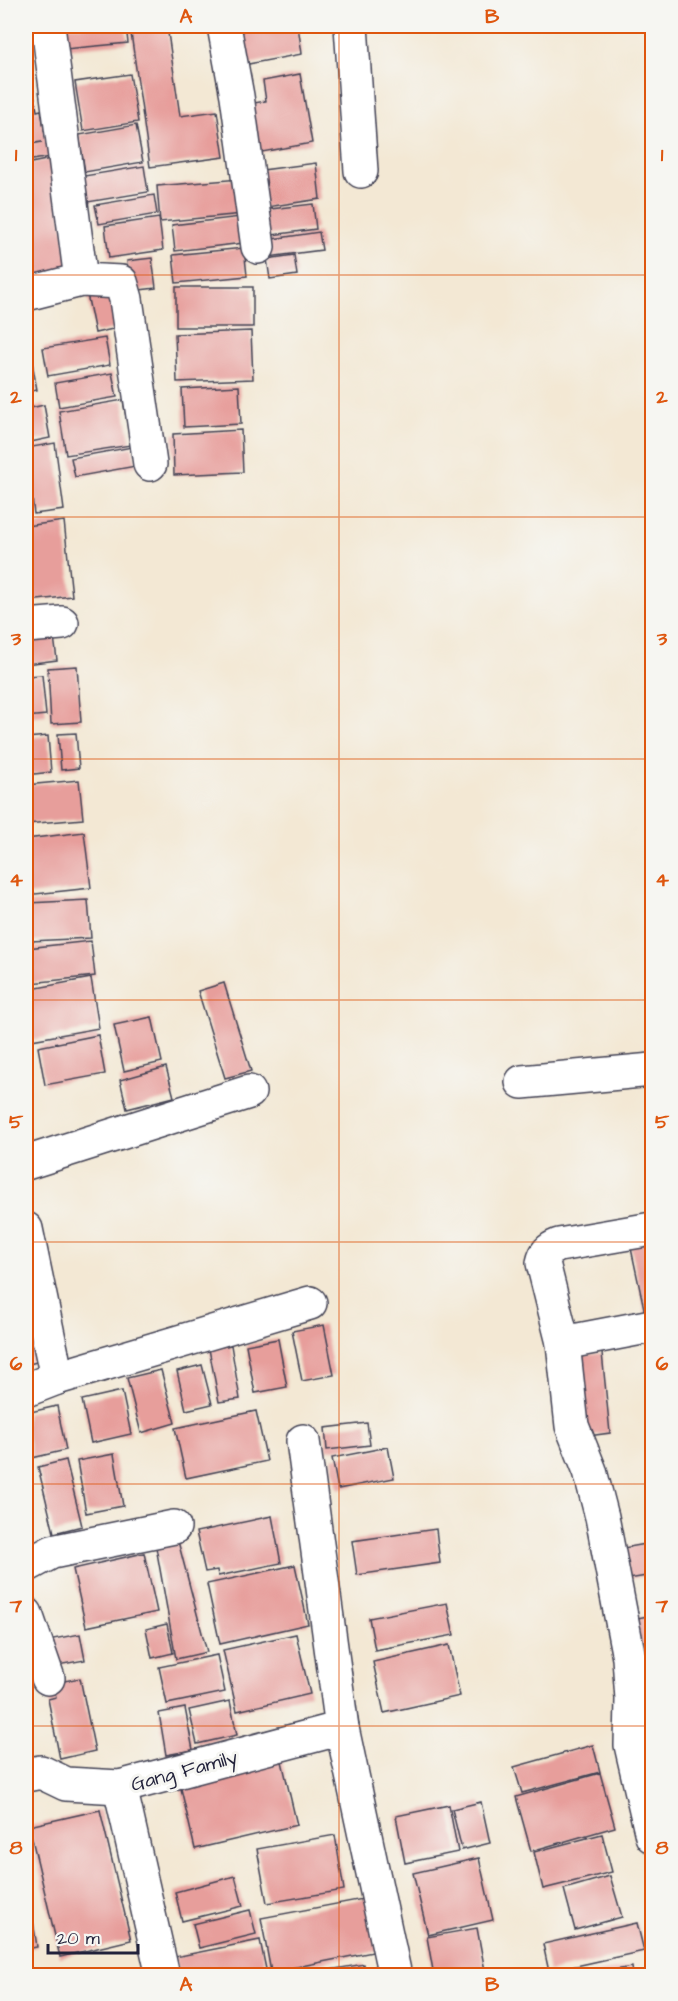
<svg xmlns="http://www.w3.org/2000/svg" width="678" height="2001" viewBox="0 0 678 2001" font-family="'Architects Daughter',sans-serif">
<rect width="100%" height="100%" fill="#f6f6f2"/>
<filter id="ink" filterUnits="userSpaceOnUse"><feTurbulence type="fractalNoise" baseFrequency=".0167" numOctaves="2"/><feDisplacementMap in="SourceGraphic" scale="12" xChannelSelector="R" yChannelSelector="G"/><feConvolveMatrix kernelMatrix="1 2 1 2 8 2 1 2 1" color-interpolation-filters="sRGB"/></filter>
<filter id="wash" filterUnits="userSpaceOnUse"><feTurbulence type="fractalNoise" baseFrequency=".008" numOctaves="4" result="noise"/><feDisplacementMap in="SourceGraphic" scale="24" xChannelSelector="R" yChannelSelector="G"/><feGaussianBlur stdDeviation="1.35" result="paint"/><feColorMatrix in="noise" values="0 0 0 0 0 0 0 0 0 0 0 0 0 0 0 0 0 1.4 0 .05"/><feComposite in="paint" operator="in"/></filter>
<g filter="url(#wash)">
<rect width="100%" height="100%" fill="#f3e8d4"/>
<g id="blocks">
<g fill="#e79e9b">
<polygon points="26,26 32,26 34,38 26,39"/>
<polygon points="63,26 126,26 128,43 65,49"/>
<polygon points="130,26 167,26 180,116 217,111 224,157 150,167"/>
<polygon points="244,26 298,26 302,54 243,65 237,27"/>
<polygon points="26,49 37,111 41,110 46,141 51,157 26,161 26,145 42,142 26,144"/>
<polygon points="130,74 138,122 83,131 75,82"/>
<polygon points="300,74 312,143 251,154 243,105 266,101 263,81"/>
<polygon points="136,125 143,162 85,172 79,135"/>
<polygon points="51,159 71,273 26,281 26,164"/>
<polygon points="316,163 320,199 260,208 255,171"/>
<polygon points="144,166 148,192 88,202 84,176"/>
<polygon points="240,179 243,214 160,222 157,186"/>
<polygon points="154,195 157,214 99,224 95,205"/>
<polygon points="313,204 316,229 265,236 262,210"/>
<polygon points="249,216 252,242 175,251 172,225"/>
<polygon points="159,218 163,250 109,258 105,226"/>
<polygon points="319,232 322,250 268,257 266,240"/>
<polygon points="244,248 247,276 176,283 173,255"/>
<polygon points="294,255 297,275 270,279 267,259"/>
<polygon points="152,258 156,288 131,291 127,261"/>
<polygon points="114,284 122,327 95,333 86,289"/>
<rect x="176" y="287" width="77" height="40"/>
<polygon points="251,331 253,379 177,382 175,334"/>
<polygon points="105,338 110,365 48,376 43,348"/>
<polygon points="26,339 28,339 37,390 26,392"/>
<polygon points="112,373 117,397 59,407 55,383"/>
<polygon points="239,386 241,424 184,427 182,389"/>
<polygon points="123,400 131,445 66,455 59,411"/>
<polygon points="44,405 50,438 26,443 26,409"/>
<polygon points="241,430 243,472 174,475 173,434"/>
<polygon points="55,443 64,510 34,514 26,448"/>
<polygon points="132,447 136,466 75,477 71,458"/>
<polygon points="64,521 72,596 29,601 26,568 26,526"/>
<polygon points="53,629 57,660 26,664 26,633"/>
<polygon points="77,666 81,722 51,724 48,668"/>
<polygon points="42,675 46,715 26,717 26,676"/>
<polygon points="76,733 79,768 61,770 58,734"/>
<polygon points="48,736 51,772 26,775 26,738"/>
<polygon points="79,780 83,819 26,824 26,785"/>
<polygon points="84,832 91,888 26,895 26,839"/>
<polygon points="88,900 91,938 31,941 28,903"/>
<polygon points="91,941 95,976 31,983 27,948"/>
<polygon points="91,978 99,1028 26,1041 26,990"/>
<polygon points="224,983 251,1071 225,1078 198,991"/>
<polygon points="152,1017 162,1062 124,1071 114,1025"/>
<polygon points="98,1035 105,1074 45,1085 38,1047"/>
<polygon points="166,1067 174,1097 127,1109 120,1080"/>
<polygon points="652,1234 652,1317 646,1318 629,1239"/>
<polygon points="26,1302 40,1361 26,1365"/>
<polygon points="324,1325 334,1375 302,1381 292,1331"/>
<polygon points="278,1339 287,1387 255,1393 246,1345"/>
<polygon points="231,1345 240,1399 219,1402 209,1349"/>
<polygon points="602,1353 610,1433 581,1437 572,1357"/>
<polygon points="202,1365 212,1404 186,1410 177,1371"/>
<polygon points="161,1370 175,1423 141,1433 127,1378"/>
<polygon points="122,1391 131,1434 91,1443 82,1400"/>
<polygon points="57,1406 66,1450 32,1458 26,1428 26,1413"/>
<polygon points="256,1411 267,1461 186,1478 175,1428"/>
<polygon points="367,1423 370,1445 327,1450 325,1428"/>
<polygon points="388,1447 394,1478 338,1489 332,1458"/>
<polygon points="114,1454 123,1506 86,1513 77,1461"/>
<polygon points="66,1460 82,1526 54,1533 38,1467"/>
<polygon points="272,1516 281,1563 218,1576 217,1570 205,1572 196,1532"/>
<polygon points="436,1529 440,1563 357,1575 352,1541"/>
<polygon points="178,1541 207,1652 176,1659 156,1547"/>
<polygon points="652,1543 652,1575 629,1579 623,1548"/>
<polygon points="144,1553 157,1612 86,1627 73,1569"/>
<polygon points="295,1565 308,1624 220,1644 207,1584"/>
<polygon points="447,1603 454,1635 375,1650 369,1618"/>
<polygon points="652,1615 652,1655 640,1657 633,1619"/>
<polygon points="167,1624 173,1653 152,1658 146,1629"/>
<polygon points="80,1634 85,1660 58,1665 53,1639"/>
<polygon points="296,1634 310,1694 237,1711 223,1650"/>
<polygon points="449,1645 460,1696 384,1713 373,1662"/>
<polygon points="217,1655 225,1692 167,1704 159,1667"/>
<polygon points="652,1660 652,1689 647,1690 642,1661"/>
<polygon points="80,1678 95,1751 60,1759 48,1699 56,1697 53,1683"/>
<polygon points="652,1694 652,1728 643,1730 636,1698"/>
<polygon points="230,1701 237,1735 197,1744 189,1710"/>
<polygon points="185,1708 193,1750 166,1755 159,1713"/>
<polygon points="593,1745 600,1772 522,1793 514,1767"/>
<polygon points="281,1757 297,1825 195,1849 179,1780"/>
<polygon points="600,1773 615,1827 531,1851 516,1797"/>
<polygon points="481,1802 490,1843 462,1850 452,1809"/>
<polygon points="449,1805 458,1852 405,1863 396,1816"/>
<polygon points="100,1810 131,1940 60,1957 29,1826"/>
<polygon points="26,1830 30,1850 26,1850"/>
<polygon points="602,1834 612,1872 543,1889 534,1852"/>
<polygon points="335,1835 344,1890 267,1903 257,1849"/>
<polygon points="479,1858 493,1920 428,1935 413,1873"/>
<polygon points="235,1876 243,1906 182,1921 175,1892"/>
<polygon points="610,1876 622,1917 575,1930 564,1889"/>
<polygon points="368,1898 378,1951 271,1972 261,1918"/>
<polygon points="31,1908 37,1947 26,1949 26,1909"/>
<polygon points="250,1910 256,1934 199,1948 193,1924"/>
<polygon points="637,1923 644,1951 549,1972 543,1944"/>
<polygon points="477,1928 486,1976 434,1976 427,1937"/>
<polygon points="260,1940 267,1974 179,1976 175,1957"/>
<polygon points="364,1964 366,1976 306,1976 305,1974"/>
<polygon points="632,1967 633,1976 591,1976 591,1974"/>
</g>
</g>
</g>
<g filter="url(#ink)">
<use href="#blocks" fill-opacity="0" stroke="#414052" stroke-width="1.5"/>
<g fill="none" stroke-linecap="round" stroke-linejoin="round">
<g stroke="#414052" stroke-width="36">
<g id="minor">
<polyline points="48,26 81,280"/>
<polyline points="224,26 237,96 258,247"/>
<polyline points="351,26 361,171"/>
<polyline points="26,294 81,280 121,282 126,299 150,464"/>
<polyline points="26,626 62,623"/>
<polyline points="522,1082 652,1070"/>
<polyline points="26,1163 249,1092"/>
<polyline points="26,1229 57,1378"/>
<path d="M652,1229L559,1245C549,1249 545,1253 543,1263L563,1343L652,1326"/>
<polyline points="563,1343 572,1426 590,1471 602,1517 629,1658 632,1699 631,1745 652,1836"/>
<polyline points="26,1390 57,1378 310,1303"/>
<polyline points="303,1441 342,1728 395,1976"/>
<polyline points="26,1566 52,1552 174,1527"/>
<polyline points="26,1614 48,1678"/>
<polyline points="26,1775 41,1772 66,1784 120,1787 342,1728"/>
<polyline points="120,1787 163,1976"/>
</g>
</g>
<use href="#minor" stroke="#fff" stroke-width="33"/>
</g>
</g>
<path fill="none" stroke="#de560e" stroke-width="1.5" stroke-opacity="0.55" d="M339,26V1976M26,275H652M26,517H652M26,759H652M26,1000H652M26,1242H652M26,1484H652M26,1726H652"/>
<g text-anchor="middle" stroke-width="6" stroke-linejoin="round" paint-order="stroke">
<g font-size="20" fill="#22223b" stroke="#f6f6f2">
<text transform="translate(184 1770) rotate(-15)" y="7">Gang Family</text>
</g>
</g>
<rect width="678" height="2001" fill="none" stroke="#f6f6f2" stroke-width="66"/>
<path d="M48 1944v9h90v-9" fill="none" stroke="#22223b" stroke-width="3"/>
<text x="57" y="1944" font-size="18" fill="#22223b" stroke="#f6f6f2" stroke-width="4.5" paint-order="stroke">20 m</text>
<rect x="33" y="33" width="612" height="1935" fill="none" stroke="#de560e" stroke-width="2"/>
<g font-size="20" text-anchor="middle" font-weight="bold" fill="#de560e">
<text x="186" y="23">A</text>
<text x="492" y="23">B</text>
<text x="16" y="161">1</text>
<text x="662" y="161">1</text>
<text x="16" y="403">2</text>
<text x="662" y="403">2</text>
<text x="16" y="645">3</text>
<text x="662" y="645">3</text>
<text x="16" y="886">4</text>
<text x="662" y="886">4</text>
<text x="16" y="1128">5</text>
<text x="662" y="1128">5</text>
<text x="16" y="1370">6</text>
<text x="662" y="1370">6</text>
<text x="16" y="1612">7</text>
<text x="662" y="1612">7</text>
<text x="16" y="1854">8</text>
<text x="662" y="1854">8</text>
<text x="186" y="1991">A</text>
<text x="492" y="1991">B</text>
</g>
</svg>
